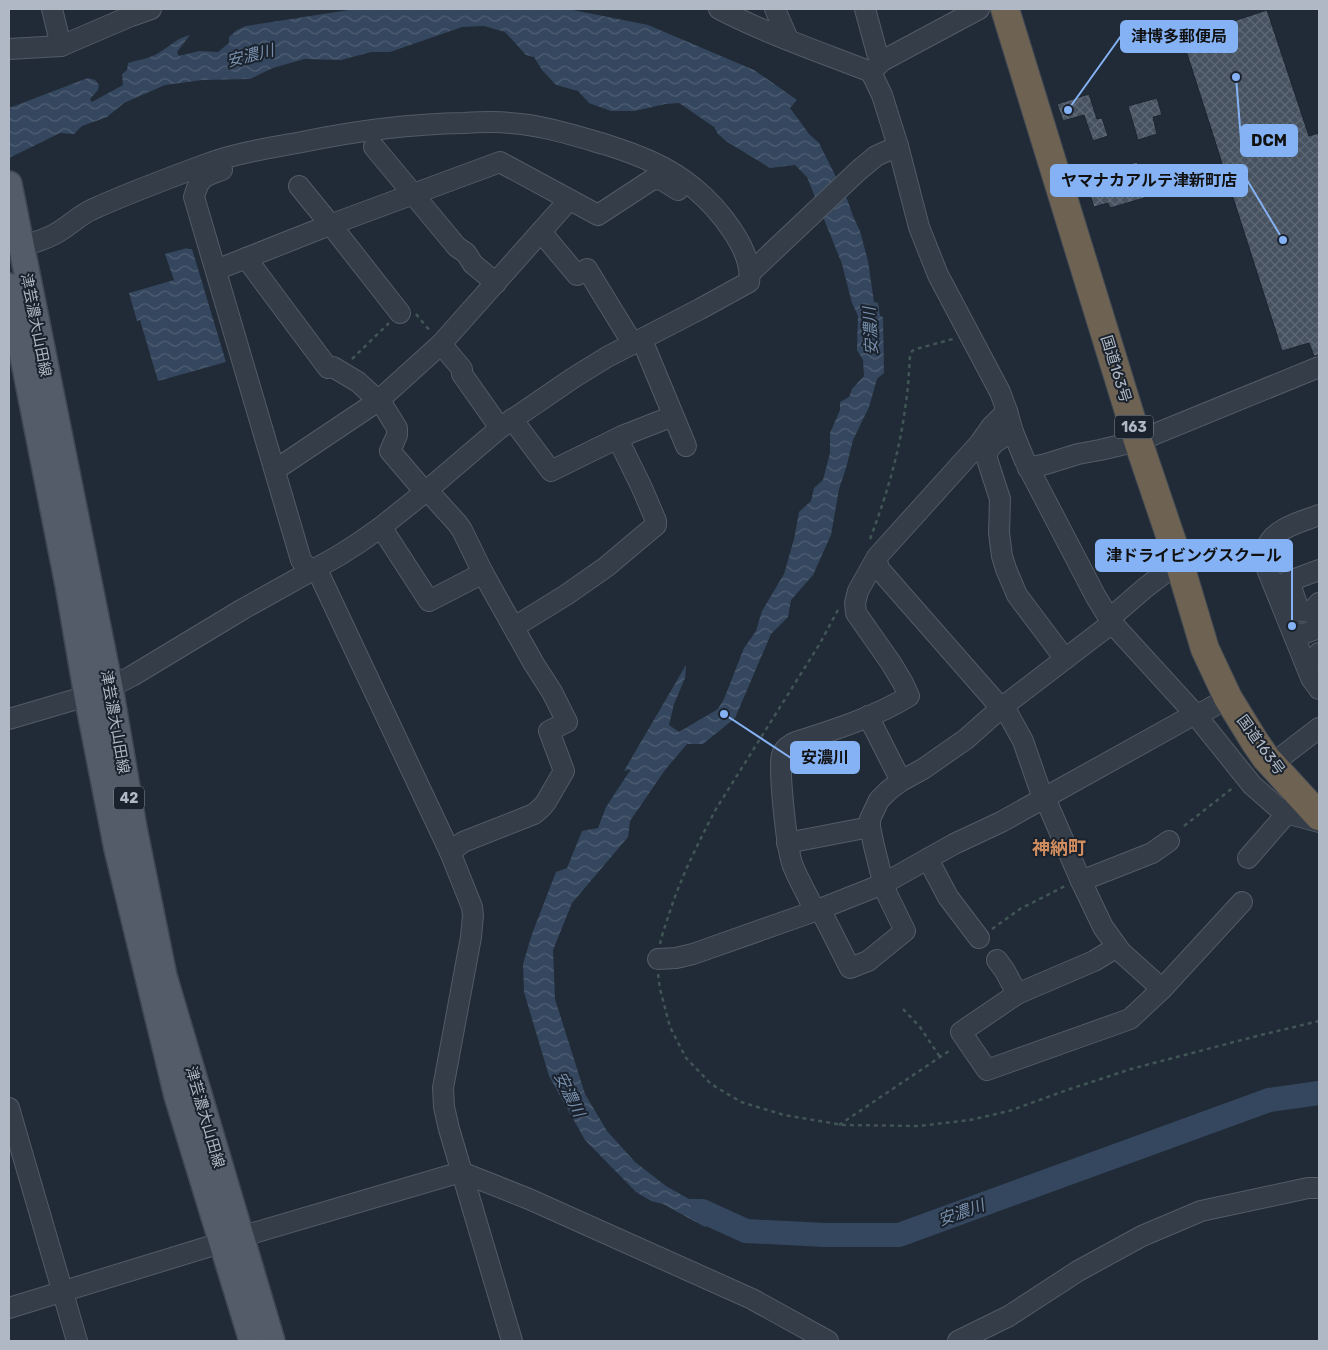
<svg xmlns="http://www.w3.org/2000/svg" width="1328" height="1350" viewBox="0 0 1328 1350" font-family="Rubik,'Noto Sans JP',sans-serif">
<defs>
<pattern id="water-waves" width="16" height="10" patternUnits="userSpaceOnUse" patternTransform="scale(1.25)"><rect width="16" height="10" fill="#35475e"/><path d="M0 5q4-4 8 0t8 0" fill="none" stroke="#505f73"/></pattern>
<pattern id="building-cross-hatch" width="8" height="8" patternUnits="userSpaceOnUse" patternTransform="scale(1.25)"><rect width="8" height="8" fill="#475261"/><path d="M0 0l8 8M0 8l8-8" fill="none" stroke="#5f6976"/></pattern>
</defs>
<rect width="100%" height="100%" fill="#212b37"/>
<g fill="url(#water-waves)">
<path d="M411,9L472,10L483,9H568L648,25L754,70L797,100L790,108L809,134L819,143L847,199L853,216L860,231L868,261L874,302L878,303L880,316L883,317L884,373L877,379L869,407L853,440L846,468L839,489L831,535L813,575L791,600L788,617L771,634L735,718L703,744H687L665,770L630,821L628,837L572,903L553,950L555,999L585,1094L607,1131L635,1162L666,1186L689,1199H702L739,1231L714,1221L705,1227L663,1204L651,1201L636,1192L585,1140L549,1076L524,992L523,964L532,934L556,872L567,868L582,831L598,828L606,807L631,769L624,771L686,665L685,678L674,704L669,725L679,732L718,709L724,699L744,648L756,631L762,611L784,574L794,539L799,512L811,501L814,488L823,480L830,453V433L840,410V402L849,397L852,389L864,376L863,360L857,350L858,316L852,303L842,264L807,177L795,165L770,168L726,141L718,134L714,127L679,103L665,104L635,111H611L589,103L578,91L556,85L542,70L534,57L526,55L505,32L484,26L462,27L390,52H371L341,60L304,59L273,68L250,79L202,80L165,85L124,103L107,117L82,126L74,134L60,133L9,158V108L88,78L95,80L99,85L98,90L90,99L92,102L123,85L122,74L127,70L128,63C137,60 147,59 155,55C167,49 176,38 190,35L177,52L179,56L199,51L218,52L229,43V37L237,30L246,26L349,10Z"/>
<polygon points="187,248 188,249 192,249 226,362 158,381 140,320 137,321 129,293 174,280 165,254"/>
</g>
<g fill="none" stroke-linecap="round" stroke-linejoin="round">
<polyline stroke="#35475e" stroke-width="24" points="702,1211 746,1231 825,1235 899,1235 1269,1100 1319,1093"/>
</g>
<g fill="url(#building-cross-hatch)" stroke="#1c242f">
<polygon points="1267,10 1309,136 1319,133 1319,355 1314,356 1309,343 1282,351 1182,38"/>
<polygon points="1089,94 1097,119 1102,118 1108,136 1093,141 1084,115 1063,121 1057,104"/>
<polygon points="1157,98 1162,115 1153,117 1157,134 1138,140 1128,106"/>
<polygon points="1137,162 1141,176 1144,175 1151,196 1110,208 1108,203 1094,207 1086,182 1124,170 1123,166"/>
</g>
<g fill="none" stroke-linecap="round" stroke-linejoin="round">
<g stroke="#525b66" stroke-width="22">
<g id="minor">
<polyline points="52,9 61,46"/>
<path d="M719,9C767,34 820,52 871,72L882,95L898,146L919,227L938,275L1000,392L1007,411L1013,432L1025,461L1096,597L1112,623L1195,714L1252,785L1277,807L1293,815L1319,822"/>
<polyline points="775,9 788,39"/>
<polyline points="865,9 877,53 882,61"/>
<polyline points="9,49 61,46 131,16 151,9"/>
<polyline points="871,72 882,61 979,9"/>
<polyline points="374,147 457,247 466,253 473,264 496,283"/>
<path d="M222,170C203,177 200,176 194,197L301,560L306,566L313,570"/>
<polyline points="299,186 325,218 327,226"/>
<polyline points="331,225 400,313"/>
<polyline points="541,232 577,275 587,269 633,344"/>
<path d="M9,249C23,246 39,242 53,235C67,228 77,217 91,210C128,193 166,179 204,165C235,153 269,148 302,142C355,131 409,124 464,123C479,122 495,121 510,123C542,125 573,135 604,144C636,154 668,166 694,188C717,207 754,250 749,282L700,309L607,357L573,378L500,428L425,492L380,528L357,544L338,556L243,609L132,676L110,687L87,696L9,719"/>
<polyline points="246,258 328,368 333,367 358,382 382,404 397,428 397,435 390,451 425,492"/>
<polyline points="216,270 327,226 500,162 598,215 653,179 662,180 678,190"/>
<polyline points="750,273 858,171 876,156 898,146"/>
<polyline points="642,340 686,446"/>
<polyline points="441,344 462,369 462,374 500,428"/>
<polyline points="512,419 551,471 622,436 673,416"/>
<path d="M1013,432C1002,438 986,444 987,459L1000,499L999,533L1002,556L1006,569L1017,595L1065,659"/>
<polyline points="1028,468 1046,464 1078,454 1100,450 1138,441 1319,367"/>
<polyline points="275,470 378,401 441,344 569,200"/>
<polyline points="427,490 457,523 462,530 483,573 534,664 552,692 567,722 549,731 564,771 546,802 542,807 534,814 463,842 450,852"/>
<path d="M1319,515C1301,522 1273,528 1266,549C1264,555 1266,562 1267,569L1311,678L1319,689"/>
<polyline points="380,528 385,533 429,601 483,573"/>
<polyline points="876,560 880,570 1001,708 1007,712 1023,741 1040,790 1045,798 1081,881 1103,927 1121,952 1162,989 1242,902"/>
<polyline points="316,569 320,576 450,852 472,907 473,915 471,937 443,1088 444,1107 449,1129 512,1341"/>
<polyline points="1289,581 1298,607 1302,611 1311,612 1319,603"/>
<polyline points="1276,586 1319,570"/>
<polyline points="1109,619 1145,588 1179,562"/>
<polyline points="514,627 566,595 606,567 656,525 656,521 642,488 618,439"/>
<polyline points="1295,637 1319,628"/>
<polyline points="1319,653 1318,654 1319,657"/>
<polyline points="868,716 901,781"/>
<polyline points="1196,716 1228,698"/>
<polyline points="1272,764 1319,728"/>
<polyline points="787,843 870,827"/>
<polyline points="929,858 930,863 948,897 979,938"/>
<polyline points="1248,858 1288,812"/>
<polyline points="1081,881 1152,853 1169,841"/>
<polyline points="820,909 850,968 868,961 905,931 885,890 874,846 870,827 870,819 879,800 889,790 901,781 923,769 966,739 1001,708 1112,623"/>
<path d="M815,911C808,896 799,881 793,866C787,852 778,768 782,755C784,749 790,744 796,742C831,731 878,716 909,696L903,683L891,663L856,613L855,603L858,591L877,557L979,444L992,426L1007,411"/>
<polyline points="658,959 676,958 693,954 815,911 883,884 954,844 1001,822 1195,714"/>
<polyline points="997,960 1005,971 1017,994 1094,961 1117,947"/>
<polyline points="1017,994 961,1032 987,1070 1130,1019 1162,989"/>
<polyline points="9,1108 77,1341"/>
<polyline points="9,1308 240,1237 461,1172 529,1199 752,1299 828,1341"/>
<polyline points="958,1341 1009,1316 1078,1271 1142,1236 1201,1211 1308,1188 1319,1188"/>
</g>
</g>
<g stroke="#3e4651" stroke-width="28">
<g id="major">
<polyline points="9,184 110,687 134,828 164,976 272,1341"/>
<polyline points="9,286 68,585 87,696 117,849 177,1096 252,1341"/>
</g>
</g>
<g stroke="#3f4853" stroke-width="30">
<polyline id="highway" points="1005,9 1138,441 1179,562 1205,649 1228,698 1255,742 1266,758 1319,816"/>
</g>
<g stroke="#415456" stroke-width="2.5" stroke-dasharray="4 4" stroke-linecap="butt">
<polyline points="416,314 430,331"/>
<polyline points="352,359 389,323"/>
<path d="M870,539C886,497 899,454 905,409C908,391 909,373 910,355L912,351L916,349L953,339"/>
<polyline points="1184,826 1234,787"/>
<polyline points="992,929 1020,909 1065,886"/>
<path d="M660,944C662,934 666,924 669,914C681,877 698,843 716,809L819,645L839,608"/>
<polyline points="658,974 660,989 670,1027 686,1058 711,1084 741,1102 784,1115 843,1125 919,1126 970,1120 1009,1111 1070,1089 1131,1069 1261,1035 1319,1021"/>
<polyline points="903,1009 920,1027 940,1057"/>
<polyline points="839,1125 952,1049"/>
</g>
<use href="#minor" stroke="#353d48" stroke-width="20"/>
<use href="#major" stroke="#535c68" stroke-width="25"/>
<use href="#highway" stroke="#6e6252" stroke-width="28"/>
</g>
<g text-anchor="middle" stroke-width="4" stroke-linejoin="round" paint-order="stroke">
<g fill="#1a222d" stroke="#828b97" stroke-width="1">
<rect x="1115" y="415.5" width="38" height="23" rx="4"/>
<rect x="114" y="786.5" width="30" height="23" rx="4"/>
</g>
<g font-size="14" font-weight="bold" fill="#afb8c4">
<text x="1134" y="432">163</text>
<text x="129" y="803">42</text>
</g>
<g font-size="15" fill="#afb8c4" stroke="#1a222d">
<text transform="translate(36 325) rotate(79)" y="5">津芸濃大山田線</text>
<text transform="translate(1116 369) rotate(73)" y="5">国道163号</text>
<text transform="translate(115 722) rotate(80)" y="5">津芸濃大山田線</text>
<text transform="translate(1261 745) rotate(54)" y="5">国道163号</text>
<text transform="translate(205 1117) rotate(74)" y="5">津芸濃大山田線</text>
</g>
<g font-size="16" font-style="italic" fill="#788fac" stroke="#1a222d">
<text transform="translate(250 55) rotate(-14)" y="6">安濃川</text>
<text transform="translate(870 331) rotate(-93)" y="6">安濃川</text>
<text transform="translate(570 1094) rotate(64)" y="6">安濃川</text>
<text transform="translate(961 1212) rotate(-20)" y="6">安濃川</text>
</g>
<g font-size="18" font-weight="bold" fill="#d08d5f" stroke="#1a222d">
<text x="1059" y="854">神納町</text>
</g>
</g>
<path fill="none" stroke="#85b2f4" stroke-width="2" d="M1068 110L1121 36M1236 77L1241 140M1283 240L1247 180M1292 626L1292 555M724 714L791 758"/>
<g fill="#85b2f4" stroke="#1a222d" stroke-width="2">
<circle cx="1068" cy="110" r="5"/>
<circle cx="1236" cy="77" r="5"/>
<circle cx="1283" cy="240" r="5"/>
<circle cx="1292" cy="626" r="5"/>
<circle cx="724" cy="714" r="5"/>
</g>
<g fill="#85b2f4" stroke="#85b2f4" stroke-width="2">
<rect x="1121" y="21" width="116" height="31" rx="5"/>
<rect x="1241" y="125" width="56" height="31" rx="5"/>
<rect x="1051" y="165" width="196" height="31" rx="5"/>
<rect x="1096" y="540" width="196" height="31" rx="5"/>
<rect x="791" y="742" width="68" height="31" rx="5"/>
</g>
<g font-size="16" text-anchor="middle" font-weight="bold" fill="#111">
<text x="1179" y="42">津博多郵便局</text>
<text x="1269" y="146">DCM</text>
<text x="1149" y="186">ヤマナカアルテ津新町店</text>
<text x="1194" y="561">津ドライビングスクール</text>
<text x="825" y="763">安濃川</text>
</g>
<rect width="1328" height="1350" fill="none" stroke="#afb8c4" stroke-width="20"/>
</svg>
